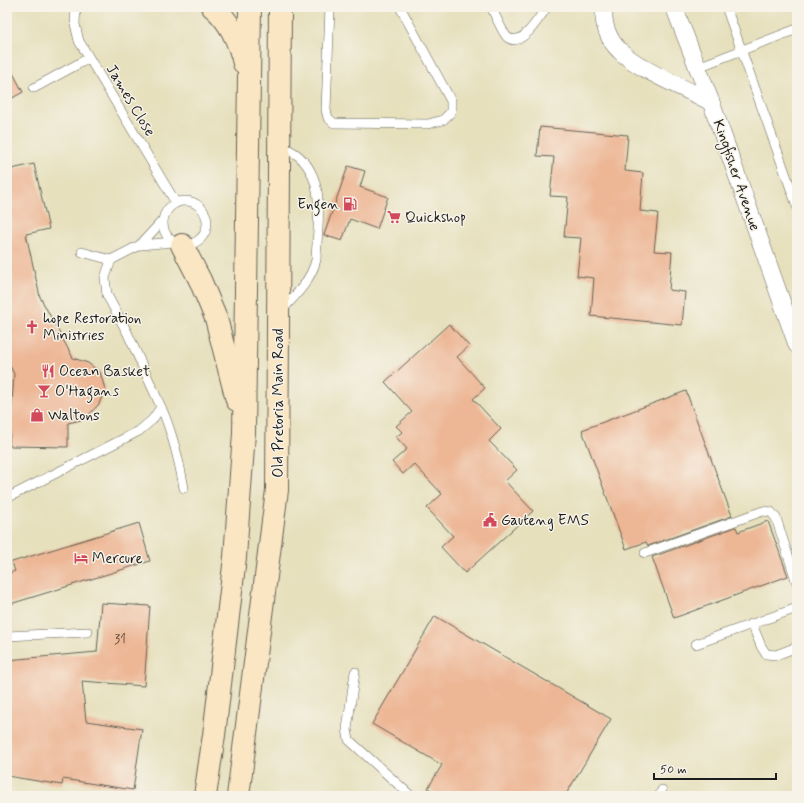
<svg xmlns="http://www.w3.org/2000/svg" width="804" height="803" viewBox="0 0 804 803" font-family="Mynerve,sans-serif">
<rect width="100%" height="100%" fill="#f7f3e8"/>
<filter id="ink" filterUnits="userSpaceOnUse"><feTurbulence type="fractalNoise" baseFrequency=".025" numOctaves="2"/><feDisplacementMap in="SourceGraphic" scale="8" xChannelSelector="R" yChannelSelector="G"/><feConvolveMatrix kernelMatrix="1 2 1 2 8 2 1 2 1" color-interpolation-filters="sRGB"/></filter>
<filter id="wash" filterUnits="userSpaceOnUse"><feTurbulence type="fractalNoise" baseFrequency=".012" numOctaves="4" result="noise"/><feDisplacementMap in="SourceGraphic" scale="16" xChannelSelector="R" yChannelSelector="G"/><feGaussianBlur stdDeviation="0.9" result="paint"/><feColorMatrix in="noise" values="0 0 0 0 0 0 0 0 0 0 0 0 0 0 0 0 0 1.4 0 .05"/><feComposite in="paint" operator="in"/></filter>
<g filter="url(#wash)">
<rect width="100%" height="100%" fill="#e6e0bd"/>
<g id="blocks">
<g fill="#edb694">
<polygon points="7,62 23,92 7,101"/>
<polygon points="540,127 628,135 625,171 643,173 640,211 658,213 654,251 672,252 669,290 685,292 682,325 591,316 594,278 577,276 581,238 564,237 568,197 550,196 554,157 537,156"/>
<polygon points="34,164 49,229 26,234 40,297 73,358 88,363 100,372 105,389 99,404 85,419 68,423 68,447 9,446 14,374 7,360 7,170"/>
<polygon points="348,166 365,171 360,187 388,197 377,229 350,219 342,241 324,235"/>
<polygon points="449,324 469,346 457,357 485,388 473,399 501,429 489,441 517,470 505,481 533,511 465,573 441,547 453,536 427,508 442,494 414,464 403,474 392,462 407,449 396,437 402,432 396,426 412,412 385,382"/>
<polygon points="686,391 732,516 648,546 646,542 626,549 582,430"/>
<polygon points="768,521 788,576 674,618 652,557 736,527 738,532"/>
<polygon points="139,523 150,561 7,605 7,574 15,571 12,562"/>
<polygon points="101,603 150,606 144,686 82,681 86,721 142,729 133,790 63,779 62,785 7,776 7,660 97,652"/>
<polygon points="435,616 611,719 565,796 441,796 428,788 442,765 372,724"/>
</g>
</g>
</g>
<g filter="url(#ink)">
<use href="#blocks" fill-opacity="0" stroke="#636154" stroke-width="1"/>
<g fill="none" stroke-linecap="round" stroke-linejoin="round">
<g stroke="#636154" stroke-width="10">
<g id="lane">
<polyline points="76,7 75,24 79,41 176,203"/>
<polyline points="330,7 326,110 328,118 334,123 428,124 443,120 451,112 451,101 400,7"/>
<path d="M491,7C495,14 502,32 507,37C522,49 539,17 547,7"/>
<polyline points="726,7 797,206"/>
<polyline points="698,67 797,29"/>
<polyline points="34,88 89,58"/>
<path d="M280,145C285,148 291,151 296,154C328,178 317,227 316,260C311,280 296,295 282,310"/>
<circle cx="185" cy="223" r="22"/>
<polyline points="140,245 163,220"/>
<polyline points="82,252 111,260 140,245 173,242"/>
<path d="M161,407C173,434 179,460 184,488"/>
<polyline points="7,498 139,431 152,420 161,407 127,332 107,295 105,278 111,260"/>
<polyline points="645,553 763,511 771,512 776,518 797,583"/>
<polyline points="752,624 761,646 766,654 776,655 797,647"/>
<polyline points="7,636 88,632"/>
<polyline points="696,644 797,608"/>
<polyline points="355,672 347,729 349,740 411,796"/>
<polyline points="659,796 662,790"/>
</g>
</g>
<g stroke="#636154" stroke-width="18">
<g id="street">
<path d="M605,7C601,22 609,41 620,51C641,71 685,88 711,102"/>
<polyline points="674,7 711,102 797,345"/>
</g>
</g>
<g stroke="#636154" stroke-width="24">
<g id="secondary">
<path d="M213,7C230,21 239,42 244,63"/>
<polyline points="182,245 200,280 216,318 237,400"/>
<polyline points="205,796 214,735 235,557 244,433 250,7"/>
<polyline points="238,796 277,490 280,7"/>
</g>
</g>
<use href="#lane" stroke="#fff" stroke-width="9"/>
<use href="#street" stroke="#fff" stroke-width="17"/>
<use href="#secondary" stroke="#fbe6c4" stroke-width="22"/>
</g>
</g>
<defs>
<g id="fuel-bare" transform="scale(1.08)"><path d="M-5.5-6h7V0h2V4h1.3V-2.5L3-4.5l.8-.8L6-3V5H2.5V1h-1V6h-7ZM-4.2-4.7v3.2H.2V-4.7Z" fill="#d1495b" stroke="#f7f3e8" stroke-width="2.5" paint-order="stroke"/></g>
<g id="supermarket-bare" transform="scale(1.08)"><path d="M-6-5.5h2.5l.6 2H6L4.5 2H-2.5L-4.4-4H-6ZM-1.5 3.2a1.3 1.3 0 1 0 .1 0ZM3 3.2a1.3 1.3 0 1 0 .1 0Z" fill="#d1495b" stroke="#f7f3e8" stroke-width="2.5" paint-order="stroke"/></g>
<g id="church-bare" transform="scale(1.08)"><path d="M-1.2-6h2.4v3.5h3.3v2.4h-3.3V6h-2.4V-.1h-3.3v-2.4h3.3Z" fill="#d1495b" stroke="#f7f3e8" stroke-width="2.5" paint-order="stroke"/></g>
<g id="restaurant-bare" transform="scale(1.08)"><path d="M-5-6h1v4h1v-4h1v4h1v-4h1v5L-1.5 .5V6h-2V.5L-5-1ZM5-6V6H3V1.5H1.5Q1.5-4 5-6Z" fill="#d1495b" stroke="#f7f3e8" stroke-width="2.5" paint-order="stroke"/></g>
<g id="bar-bare" transform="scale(1.08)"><path d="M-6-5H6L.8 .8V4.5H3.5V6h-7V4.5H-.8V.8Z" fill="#d1495b" stroke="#f7f3e8" stroke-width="2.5" paint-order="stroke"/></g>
<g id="shop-bare" transform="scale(1.08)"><path d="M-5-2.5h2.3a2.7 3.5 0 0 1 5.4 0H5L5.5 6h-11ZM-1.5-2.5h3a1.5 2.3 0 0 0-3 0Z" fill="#d1495b" stroke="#f7f3e8" stroke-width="2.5" paint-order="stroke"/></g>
<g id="civic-bare" transform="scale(1.08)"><path d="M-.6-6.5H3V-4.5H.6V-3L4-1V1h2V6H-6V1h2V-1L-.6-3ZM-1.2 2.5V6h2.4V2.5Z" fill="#d1495b" stroke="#f7f3e8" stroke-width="2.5" paint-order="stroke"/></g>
<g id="hotel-bare" transform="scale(1.08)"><path d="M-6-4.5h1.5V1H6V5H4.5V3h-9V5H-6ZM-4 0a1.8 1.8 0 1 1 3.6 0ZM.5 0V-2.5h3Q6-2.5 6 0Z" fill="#d1495b" stroke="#f7f3e8" stroke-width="2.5" paint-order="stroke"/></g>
</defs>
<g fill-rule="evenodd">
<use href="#fuel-bare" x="350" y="204"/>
<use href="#supermarket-bare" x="394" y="217"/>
<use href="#church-bare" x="32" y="327"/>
<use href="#restaurant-bare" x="48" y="371"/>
<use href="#bar-bare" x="44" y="391"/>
<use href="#shop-bare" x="37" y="415"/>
<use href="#civic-bare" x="490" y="520"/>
<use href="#hotel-bare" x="81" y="558"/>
</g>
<g text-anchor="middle" stroke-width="3" stroke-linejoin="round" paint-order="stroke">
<g font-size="13" fill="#50423a">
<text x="120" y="643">31</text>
</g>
<g font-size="15" fill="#1c1c1c" stroke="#f7f3e8">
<text transform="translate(131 100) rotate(59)" y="5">James Close</text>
<text transform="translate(737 175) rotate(71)" y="5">Kingfisher Avenue</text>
<text transform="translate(278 403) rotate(-90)" y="5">Old Pretoria Main Road</text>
</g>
<g font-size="15" fill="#1c1c1c" stroke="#f7f3e8" text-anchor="start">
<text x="339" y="209" text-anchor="end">Engen</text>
<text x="405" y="222">Quickshop</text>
<text x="43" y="323">hope Restoration<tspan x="43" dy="17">Ministries</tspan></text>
<text x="59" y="376">Ocean Basket</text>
<text x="55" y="396">O'Hagans</text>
<text x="48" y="420">Waltons</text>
<text x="501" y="525">Gauteng EMS</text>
<text x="92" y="563">Mercure</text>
</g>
</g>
<rect width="804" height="803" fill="none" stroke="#f7f3e8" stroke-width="24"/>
<path d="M654 773v6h122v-6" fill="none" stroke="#1c1c1c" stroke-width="2"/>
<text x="660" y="773" font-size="12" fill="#1c1c1c" stroke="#f7f3e8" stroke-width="3" paint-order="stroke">50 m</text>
</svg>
